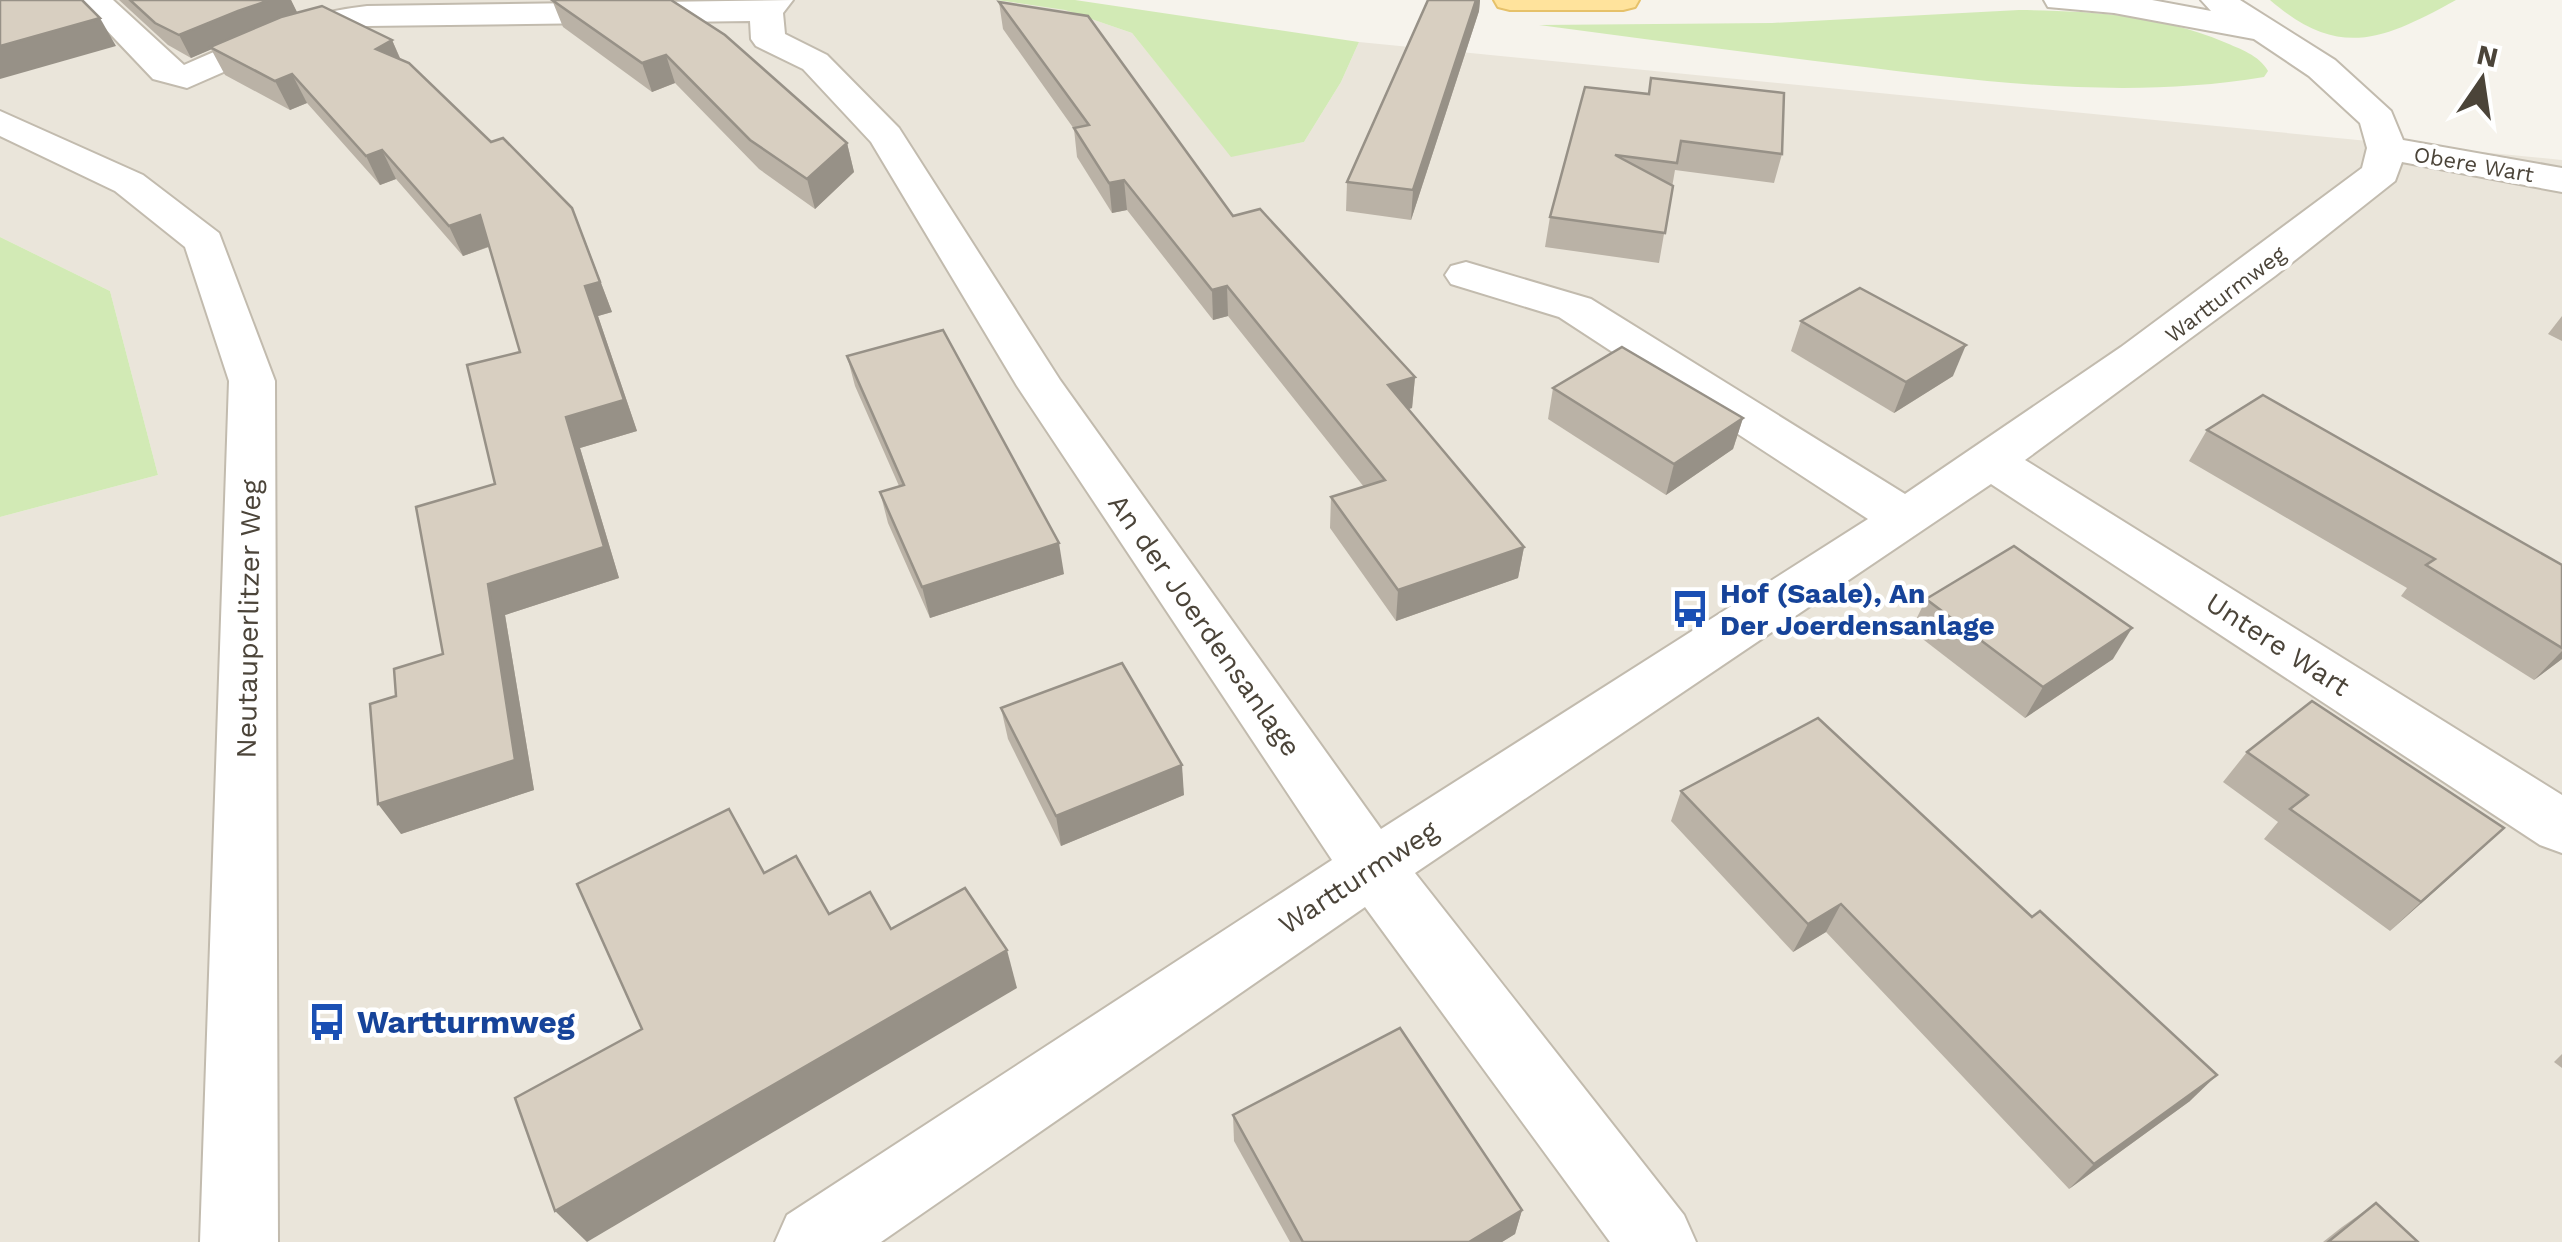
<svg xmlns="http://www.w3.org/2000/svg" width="2562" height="1242" viewBox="0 0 2562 1242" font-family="'Work Sans',sans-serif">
<rect width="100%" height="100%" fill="#f6f3ec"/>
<polygon fill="#eae5da" points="0,0 997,0 1065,10 1132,33 1231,156 1304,142 1341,82 1359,42 2562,160 2562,1242 0,1242 0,517 158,475 110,291 0,237"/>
<g fill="#d2eab5">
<polygon points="997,0 1075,0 1359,42 1341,82 1304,142 1231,157 1132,33 1065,10"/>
<path d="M2270,0H2456C2383,40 2339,60 2270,0Z"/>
<path d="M2019,10C2090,11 2158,14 2224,42C2240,49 2259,55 2268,71L2264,77C2126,100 1985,82 1848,65C1745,52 1642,39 1539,25L1772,23Z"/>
<polygon points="0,237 110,291 158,475 0,517"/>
</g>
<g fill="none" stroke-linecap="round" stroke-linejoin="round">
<g stroke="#c2bbae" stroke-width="4">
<g id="minor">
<path d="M78,0H113L184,65C245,38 300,13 367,6L793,0L783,13L785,34L827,55L899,128L1060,380L1381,829L1868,519L1559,317L1451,284L1445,275L1451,266L1466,262L1591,299L1905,494L2121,347L2362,168L2367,148L2360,123L2309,76L2254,39L2114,13L2048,7L2044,0H2152L2211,11L2201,0H2240L2335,60L2391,111L2403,140L2562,168V192L2402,162L2395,181L2275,276L2025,460L2562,795V853L2540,845L1991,484L1415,873L1684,1215L1696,1242H1610L1365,907L881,1242H775L787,1215L1332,860L1017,386L871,142L803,69L756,46L751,39L750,21L367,26L327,31L294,41L187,88L153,79Z"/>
<polygon points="0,111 143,175 219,233 275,381 278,1242 200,1242 229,381 185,247 115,191 0,136"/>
</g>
</g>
<g stroke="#e6c16a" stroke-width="4">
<polygon id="major" points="1494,0 1639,0 1635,7 1623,10 1510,10 1498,7"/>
</g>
<use href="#minor" fill="#fff" fill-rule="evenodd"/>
<use href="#major" fill="#ffe39c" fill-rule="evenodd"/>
</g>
<g fill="#bab2a6">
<polygon points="119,0 291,0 297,13 392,40 401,60 584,238 612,312 598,316 637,431 580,448 619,578 505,615 534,790 401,834 396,696 443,654 495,484 520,352 489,247 463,256 396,179 380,185 307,103 290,110 225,75 211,49 191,58 168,45"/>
<polygon points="552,0 847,143 854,172 815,209 759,169 675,83 652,92 563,27"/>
<polygon points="1428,0 1480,0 1479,11 1411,220 1346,211 1347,182"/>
<polygon points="999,2 1233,216 1415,377 1412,408 1408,409 1524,547 1518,578 1396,621 1330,528 1331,497 1364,487 1228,316 1213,320 1127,210 1112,213 1077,157 1074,129 1003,29"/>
<polygon points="1585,87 1782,154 1774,183 1675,170 1659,263 1545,247 1550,217"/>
<polygon points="2562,316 2562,341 2548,334"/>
<polygon points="1801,321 1953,376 1894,413 1791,351"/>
<polygon points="847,356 1064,574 930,618 888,523 880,492 899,486 855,386"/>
<polygon points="1553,388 1743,418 1733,449 1666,495 1548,419"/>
<polygon points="2207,430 2562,565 2562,659 2534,680 2401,596 2407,588 2189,461"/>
<polygon points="1926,599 2113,659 2025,718 1911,630"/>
<polygon points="1001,708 1184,795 1061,846 1008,739"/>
<polygon points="2247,752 2504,828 2390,931 2264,839 2278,822 2223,782"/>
<polygon points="1681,791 2032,917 2190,1101 2069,1189 1826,932 1793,952 1671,821"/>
<polygon points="2562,1054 2562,1068 2554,1062"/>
<polygon points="1233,1115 1522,1210 1515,1234 1502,1242 1290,1242 1234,1141"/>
<polygon points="2376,1203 2418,1242 2323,1242 2342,1227"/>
</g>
<g fill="#979187">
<polygon points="270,0 291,0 299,16 250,33 191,58 179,35 238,11"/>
<polygon points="1476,0 1480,0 1479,11 1411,220 1413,190"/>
<polygon points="100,18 116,46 0,79 0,46"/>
<polygon points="392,40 404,68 376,49"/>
<polygon points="666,55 675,83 652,92 642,63"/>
<polygon points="292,74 307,103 290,110 275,81"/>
<polygon points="847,143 854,172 815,209 807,179"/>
<polygon points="382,150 396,179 380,185 366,156"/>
<polygon points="1124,180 1127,210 1112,213 1109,183"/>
<polygon points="480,215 493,245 463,256 449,226"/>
<polygon points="584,238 612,312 598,316 637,431 580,448 619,578 505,615 534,790 401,834 378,804 488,584 566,417 585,286"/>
<polygon points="1227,286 1228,316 1213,320 1212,290"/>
<polygon points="1966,345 1953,376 1894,413 1906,382"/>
<polygon points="1415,377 1412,408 1385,416 1388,385"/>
<polygon points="1743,418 1733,449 1666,495 1674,464"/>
<polygon points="1059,543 1064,574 930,618 922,587"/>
<polygon points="1524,547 1518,578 1396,621 1398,590"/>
<polygon points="2132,628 2113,659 2025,718 2043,687"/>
<polygon points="2562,651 2562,659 2534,680"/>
<polygon points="1182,765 1184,795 1061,846 1056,816"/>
<polygon points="2504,828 2473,857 2390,931 2421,902"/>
<polygon points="1841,904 1826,932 1793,952 1808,924"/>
<polygon points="1007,950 1017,988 587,1242 555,1211"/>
<polygon points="2217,1075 2190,1101 2069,1189 2094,1164"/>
<polygon points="1522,1210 1515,1234 1502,1242 1469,1242"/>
</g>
<g fill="#d8cfc1" stroke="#979187" stroke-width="2.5">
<polygon points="0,0 82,0 100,18 0,46"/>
<polygon points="130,0 270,0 238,11 179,35 155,23"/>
<polygon points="552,0 671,0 725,35 847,143 807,179 750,140 666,55 642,63"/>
<polygon points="1428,0 1476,0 1413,190 1347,182"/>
<polygon points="999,2 1088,16 1233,216 1260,209 1415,377 1388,385 1524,547 1398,590 1331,497 1385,480 1227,286 1212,290 1124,180 1109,183 1074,128 1089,125"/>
<polygon points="322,6 392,40 376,49 409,63 491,142 503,138 572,208 600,282 585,286 624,400 566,417 604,547 488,584 515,760 378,804 370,704 396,696 394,669 443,654 416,507 495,484 467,365 520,352 480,215 449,226 382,150 366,156 292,74 275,81 210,47 281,17"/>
<polygon points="1651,78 1784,93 1782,154 1681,141 1677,163 1615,155 1673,186 1665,233 1550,217 1585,87 1649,94"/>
<polygon points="1860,288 1966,345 1906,382 1801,321"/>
<polygon points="943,330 1059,543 922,587 880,492 904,485 847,356"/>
<polygon points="1622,347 1743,418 1674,464 1553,388"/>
<polygon points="2263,395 2562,565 2562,648 2426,565 2435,559 2207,430"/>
<polygon points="2014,546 2132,628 2043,687 1926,599"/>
<polygon points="1122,663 1182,765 1056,816 1001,708"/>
<polygon points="2312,701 2504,828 2421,902 2290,809 2308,795 2247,752"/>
<polygon points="1818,718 2032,917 2040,911 2217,1075 2094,1164 1841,904 1808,924 1681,791"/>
<polygon points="729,809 764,873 796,856 829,914 870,892 891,929 965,888 1007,950 555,1211 515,1098 642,1029 577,884"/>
<polygon points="1400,1028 1522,1210 1469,1242 1303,1242 1233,1115"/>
<polygon points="2376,1203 2418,1242 2328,1242"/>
</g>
<defs>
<g id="bus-bare" transform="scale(3)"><path d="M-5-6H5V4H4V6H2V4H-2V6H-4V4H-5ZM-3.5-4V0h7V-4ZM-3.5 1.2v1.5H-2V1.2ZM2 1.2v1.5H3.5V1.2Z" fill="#1a4fb4" stroke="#fff" stroke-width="2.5" paint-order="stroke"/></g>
</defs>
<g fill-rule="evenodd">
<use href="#bus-bare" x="1690" y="609"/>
<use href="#bus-bare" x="327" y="1022"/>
</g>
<g text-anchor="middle" stroke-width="9" stroke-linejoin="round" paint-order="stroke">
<g font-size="22" fill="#4b4439" stroke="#fff">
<text transform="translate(2474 164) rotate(10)" y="8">Obere Wart</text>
<text transform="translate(2225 294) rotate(-37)" y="8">Wartturmweg</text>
</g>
<g font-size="28" font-weight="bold" fill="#164399" stroke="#fff" text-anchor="start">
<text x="1720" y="603">Hof (Saale), An<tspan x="1720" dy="32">Der Joerdensanlage</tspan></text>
</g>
<g font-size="28" fill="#4b4439" stroke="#fff">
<text transform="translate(248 619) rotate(-89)" y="10">Neutauperlitzer Weg</text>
<text transform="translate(1205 625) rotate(55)" y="10">An der Joerdensanlage</text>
<text transform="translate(2278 644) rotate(33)" y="10">Untere Wart</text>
<text transform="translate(1358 877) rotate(-33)" y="10">Wartturmweg</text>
</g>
<g font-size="32" font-weight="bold" fill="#164399" stroke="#fff" text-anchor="start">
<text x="357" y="1033">Wartturmweg</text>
</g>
</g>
<g transform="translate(2482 80) rotate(13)" stroke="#ffffff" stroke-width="8" paint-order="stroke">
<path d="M0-8L18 38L0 25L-18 38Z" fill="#4b4439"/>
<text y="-15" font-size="28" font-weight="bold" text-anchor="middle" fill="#4b4439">N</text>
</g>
</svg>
